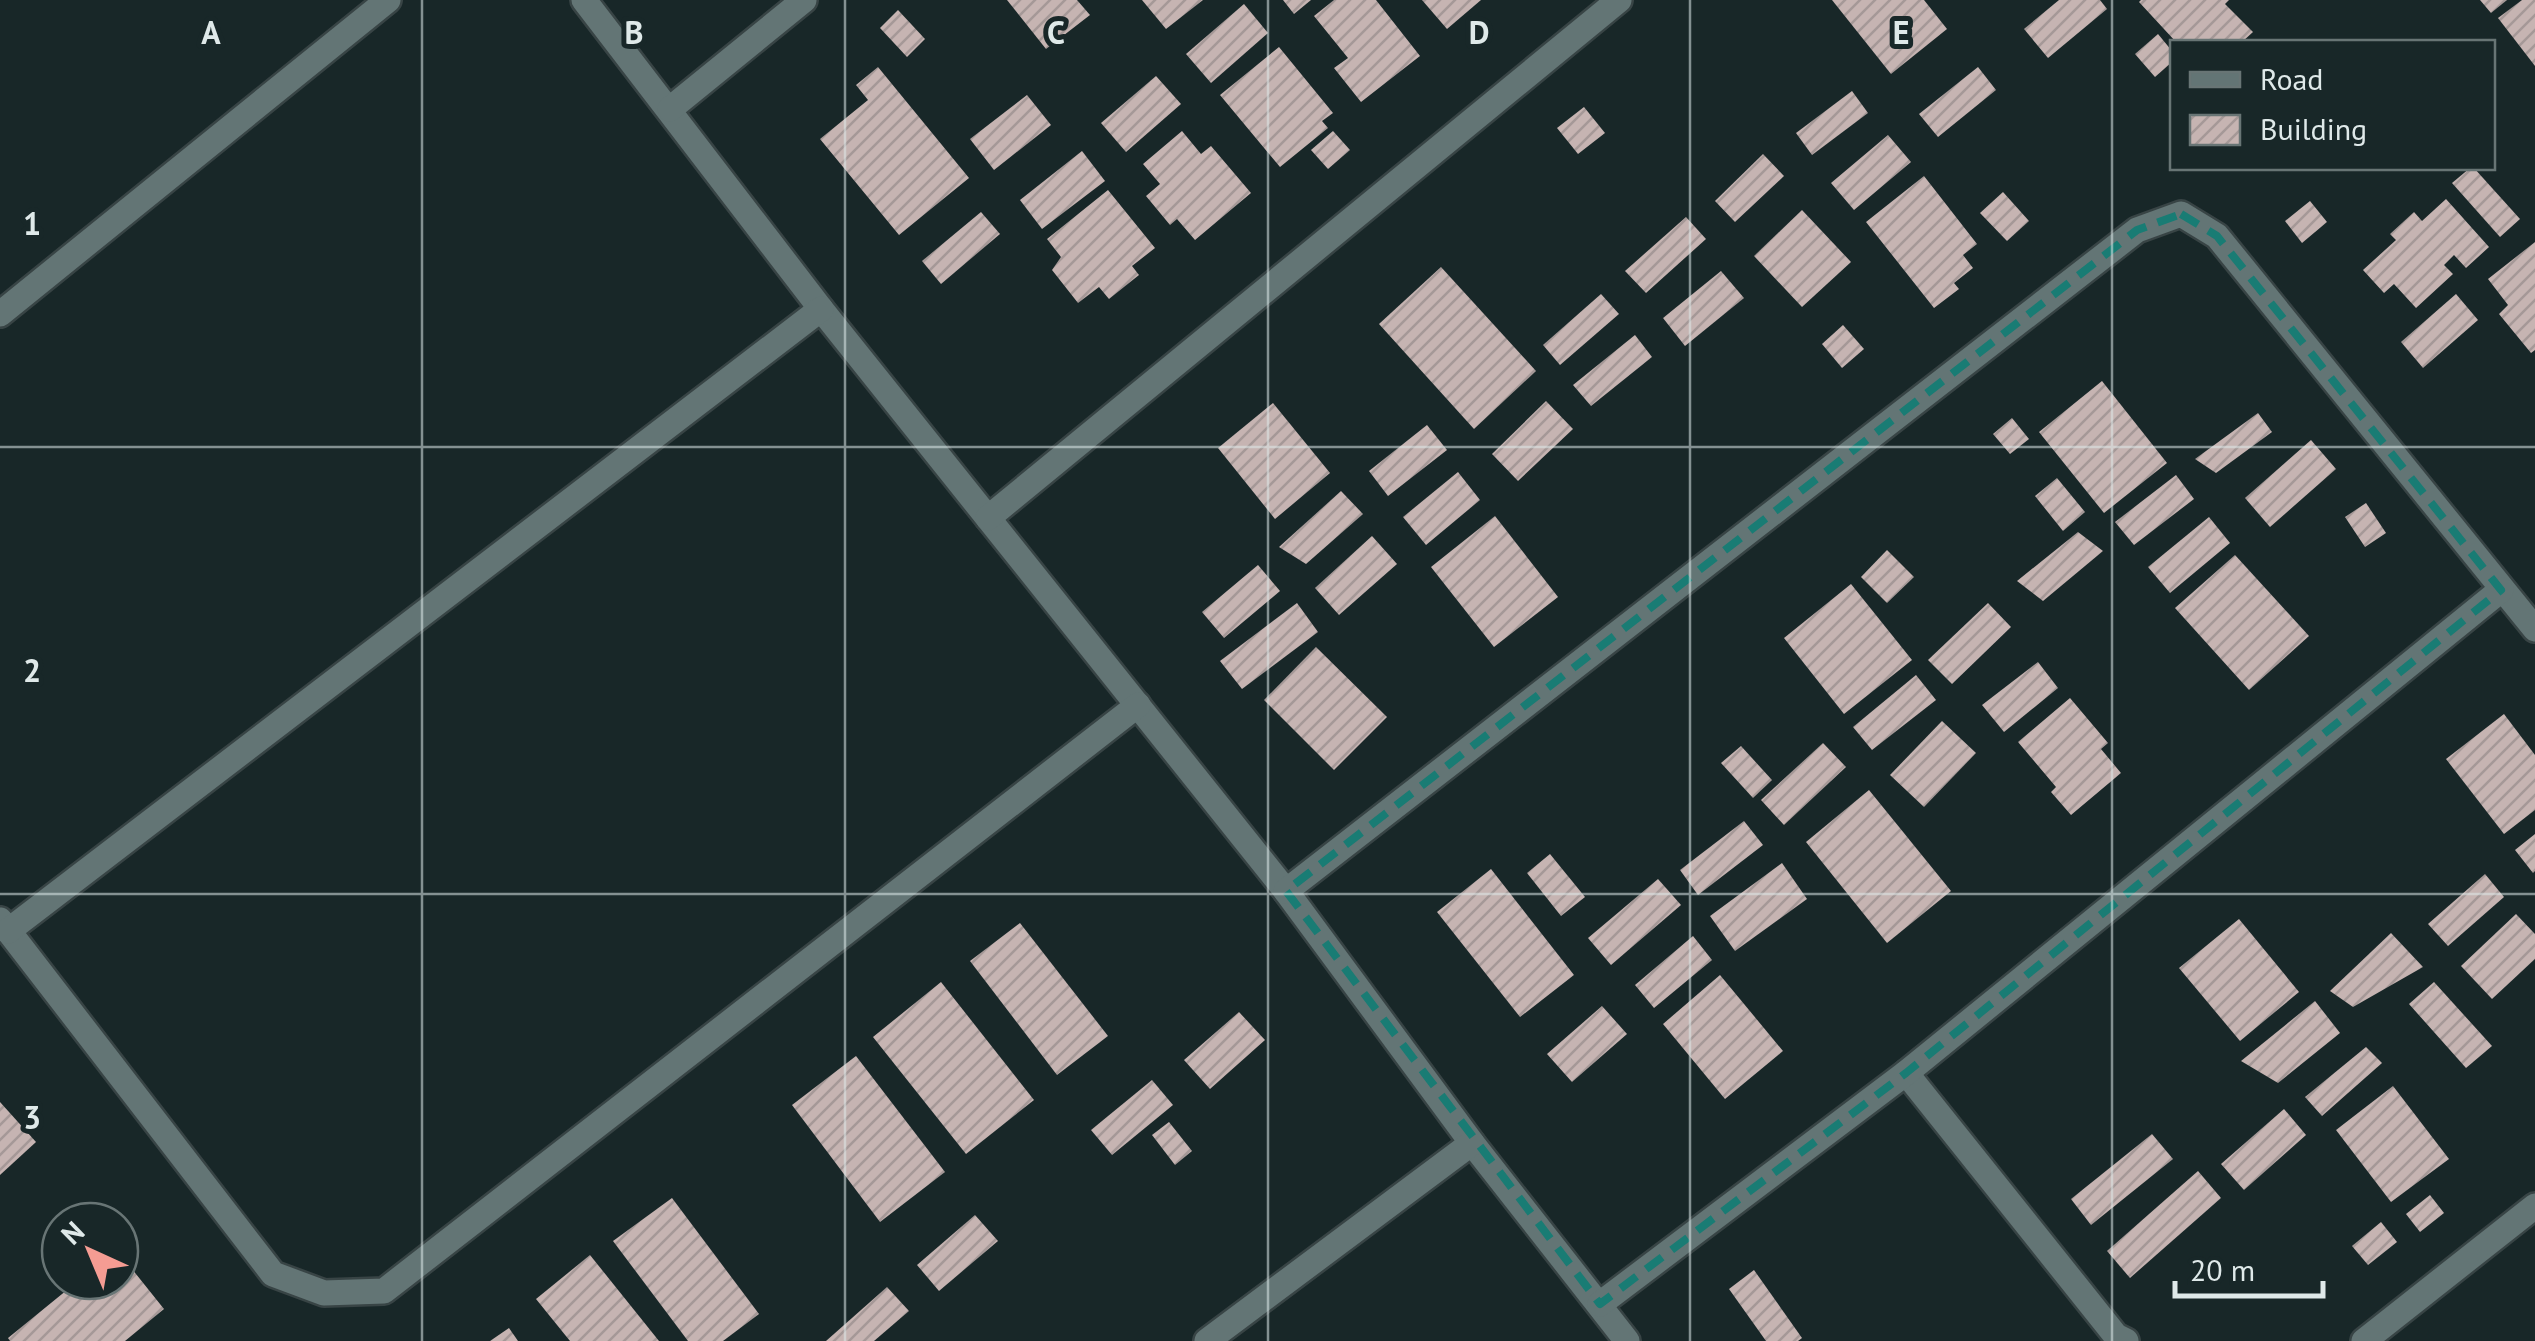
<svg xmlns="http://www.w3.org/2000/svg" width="2535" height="1341" viewBox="0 0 2535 1341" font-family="'PT Sans',sans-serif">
<defs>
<pattern id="building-hatch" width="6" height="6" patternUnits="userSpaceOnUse" patternTransform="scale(2.5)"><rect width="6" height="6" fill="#c6b4b2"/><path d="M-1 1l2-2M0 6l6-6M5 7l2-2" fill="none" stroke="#a59897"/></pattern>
</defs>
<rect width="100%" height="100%" fill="#182728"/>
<g fill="url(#building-hatch)">
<polygon points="1007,0 1077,0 1090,15 1046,49"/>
<polygon points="1142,0 1203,0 1166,29"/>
<polygon points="1283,0 1311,0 1294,14"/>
<polygon points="1334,0 1376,0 1420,56 1361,102 1334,68 1348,58 1314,16"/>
<polygon points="1422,0 1481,0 1447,29"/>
<polygon points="1832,0 1924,0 1947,29 1891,74"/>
<polygon points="2059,0 2100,0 2107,9 2048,58 2024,29"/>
<polygon points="2141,0 2229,0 2225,4 2253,32 2242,42 2176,42 2139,2"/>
<polygon points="2480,0 2507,0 2491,13"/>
<polygon points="2522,0 2535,0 2535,66 2498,18"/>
<polygon points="1244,4 1268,33 1211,83 1186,54"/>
<polygon points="898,10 925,39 907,57 880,28"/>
<polygon points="2158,34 2172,51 2172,62 2155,77 2135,54"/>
<polygon points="1279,47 1333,113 1322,121 1328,128 1280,167 1220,95"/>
<polygon points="878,67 969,178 899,235 820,139 868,100 856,85"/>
<polygon points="1978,67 1996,90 1938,137 1919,114"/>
<polygon points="1156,76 1181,104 1126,152 1101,123"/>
<polygon points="1852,91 1868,113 1812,155 1796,133"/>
<polygon points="1027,95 1051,125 994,170 970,139"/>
<polygon points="1584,107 1605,133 1578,154 1557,128"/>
<polygon points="1182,131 1201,154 1211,146 1251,193 1195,240 1177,219 1170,225 1146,196 1160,184 1143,164"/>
<polygon points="1333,131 1350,150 1328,169 1311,150"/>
<polygon points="1888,135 1911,162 1854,210 1831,183"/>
<polygon points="1082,151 1105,181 1042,229 1020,200"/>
<polygon points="1763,154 1784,176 1735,222 1715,201"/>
<polygon points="2470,168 2474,168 2520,219 2500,237 2452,183"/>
<polygon points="1924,176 1977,244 1963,255 1973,268 1954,283 1959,289 1934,308 1866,222"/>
<polygon points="1108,190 1155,248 1132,266 1139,275 1109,299 1099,287 1078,303 1052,270 1061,257 1047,239"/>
<polygon points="2003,192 2029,221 2007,241 1980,213"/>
<polygon points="2446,199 2489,247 2466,268 2454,255 2444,265 2453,274 2416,308 2394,284 2384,293 2363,270 2396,240 2390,234 2414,212 2422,221"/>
<polygon points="2310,201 2327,222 2302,243 2285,221"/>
<polygon points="1802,210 1851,262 1802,307 1754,256"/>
<polygon points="981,212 1000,234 941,284 922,261"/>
<polygon points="1686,217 1706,239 1646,293 1625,271"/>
<polygon points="2535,242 2535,350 2531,353 2499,314 2508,305 2488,279"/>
<polygon points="1441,267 1536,371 1474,429 1379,324"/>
<polygon points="1721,271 1744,298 1685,346 1663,318"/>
<polygon points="1601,294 1619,314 1560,365 1543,345"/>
<polygon points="2456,294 2478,320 2423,368 2401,342"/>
<polygon points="1843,325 1864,349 1842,368 1822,344"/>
<polygon points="1635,335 1652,357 1591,406 1573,385"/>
<polygon points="2102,381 2167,463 2104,513 2039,432"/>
<polygon points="1546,401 1573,429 1518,481 1492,454"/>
<polygon points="1273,403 1330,473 1275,519 1218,448"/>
<polygon points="2258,413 2272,432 2216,473 2195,459"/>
<polygon points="2012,418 2029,439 2010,454 1993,434"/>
<polygon points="1427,425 1447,450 1388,496 1369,471"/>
<polygon points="2311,440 2336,469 2270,527 2245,498"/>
<polygon points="1458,472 1480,500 1426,545 1403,517"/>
<polygon points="2176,475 2194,499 2134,545 2115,522"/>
<polygon points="2057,478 2085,512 2063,531 2035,496"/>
<polygon points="1341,491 1363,514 1306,564 1279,547"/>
<polygon points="2366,503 2386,533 2365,547 2345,517"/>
<polygon points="1495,516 1558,597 1494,647 1431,567"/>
<polygon points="2209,517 2230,543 2170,593 2148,567"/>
<polygon points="2078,532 2103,551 2043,601 2017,581"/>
<polygon points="1372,536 1397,564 1339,615 1315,588"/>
<polygon points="1887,550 1914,577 1887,603 1861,577"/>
<polygon points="2235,555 2309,636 2249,690 2175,608"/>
<polygon points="1258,565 1280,591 1224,638 1202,612"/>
<polygon points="1851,584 1912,660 1844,714 1784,638"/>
<polygon points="1297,603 1318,632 1242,689 1220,661"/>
<polygon points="1988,603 2011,627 1952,684 1928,660"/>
<polygon points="1316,647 1387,717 1334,770 1264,700"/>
<polygon points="2038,662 2058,688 2004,732 1982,705"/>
<polygon points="1916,675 1936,700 1872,750 1853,727"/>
<polygon points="2070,698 2108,743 2101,749 2121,773 2071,815 2051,792 2056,787 2018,742"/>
<polygon points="2504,714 2535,755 2535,810 2504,834 2446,759"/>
<polygon points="1942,721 1976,753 1924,807 1890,775"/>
<polygon points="1823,743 1846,767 1784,825 1761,800"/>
<polygon points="1741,746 1772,780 1753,798 1721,763"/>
<polygon points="1869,790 1951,891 1887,943 1806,842"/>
<polygon points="1744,821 1763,845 1698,895 1680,870"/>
<polygon points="2535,834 2535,871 2533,873 2515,850"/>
<polygon points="1550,854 1585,897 1561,916 1527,873"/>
<polygon points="1782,863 1807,899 1735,951 1710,916"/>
<polygon points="1491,869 1574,975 1520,1017 1437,912"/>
<polygon points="2485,874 2504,897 2448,946 2428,924"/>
<polygon points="1658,879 1681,905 1611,965 1588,938"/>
<polygon points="2516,914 2535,934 2535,959 2492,999 2461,966"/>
<polygon points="2239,919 2299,992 2240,1041 2179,968"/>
<polygon points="1020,923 1108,1036 1057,1075 970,961"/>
<polygon points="2391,933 2423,967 2353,1007 2330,991"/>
<polygon points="1693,936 1712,960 1654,1008 1635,985"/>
<polygon points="1720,975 1783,1051 1725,1099 1663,1024"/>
<polygon points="941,982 1034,1100 966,1154 873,1037"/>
<polygon points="2434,982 2492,1046 2466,1068 2409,1004"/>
<polygon points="2315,1001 2340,1033 2278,1083 2241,1061"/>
<polygon points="1602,1006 1627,1034 1572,1082 1547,1054"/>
<polygon points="1239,1012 1265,1040 1210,1089 1184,1060"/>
<polygon points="2366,1047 2382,1063 2322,1116 2305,1097"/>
<polygon points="856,1056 945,1172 880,1222 792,1105"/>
<polygon points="1152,1080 1173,1105 1112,1155 1091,1130"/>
<polygon points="2393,1086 2449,1159 2391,1202 2336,1130"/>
<polygon points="0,1102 36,1142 0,1175"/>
<polygon points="2284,1109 2306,1135 2244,1190 2221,1164"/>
<polygon points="1169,1122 1192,1151 1175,1165 1152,1135"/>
<polygon points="2152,1134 2173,1159 2091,1225 2071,1199"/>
<polygon points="2198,1171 2221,1198 2130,1278 2107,1251"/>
<polygon points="2430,1195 2444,1213 2420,1232 2406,1214"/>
<polygon points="672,1198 759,1314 723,1341 688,1341 613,1241"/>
<polygon points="975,1215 998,1241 939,1291 917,1265"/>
<polygon points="2381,1222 2397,1242 2368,1265 2352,1246"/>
<polygon points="120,1254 164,1309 125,1341 10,1341 8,1338 78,1281 120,1281"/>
<polygon points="590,1255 659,1341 570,1341 536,1299"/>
<polygon points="1754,1270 1802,1338 1798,1341 1766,1341 1729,1289"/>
<polygon points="887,1287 909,1311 874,1341 826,1341"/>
<polygon points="509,1328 518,1341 490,1341"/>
</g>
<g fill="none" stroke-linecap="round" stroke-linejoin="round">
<g stroke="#384445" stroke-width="30">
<g id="street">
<polyline points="584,0 821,309 1286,891 1472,1143 1627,1341"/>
<polyline points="670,109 804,0"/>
<polyline points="0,314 388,0"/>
<polyline points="988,518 1619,0"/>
<polyline points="1286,891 2137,230 2181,214 2217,236 2535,629"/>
<polyline points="0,920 273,1274 324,1293 384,1291 1138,705"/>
<polyline points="8,931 821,309"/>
<polyline points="1906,1073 2116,1336 2126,1341"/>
<polyline points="1600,1304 1906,1073 2501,590"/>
<polyline points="1207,1341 1472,1143"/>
<polyline points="2364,1341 2535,1206"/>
</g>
</g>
<use href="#street" stroke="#637575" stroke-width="25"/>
</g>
<path fill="none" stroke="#197c74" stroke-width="8" stroke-dasharray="20 12" stroke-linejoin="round" d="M2181,214L2217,236L2501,590L1906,1073L1600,1304L1286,891L2137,230Z"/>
<path fill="none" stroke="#dfe9e9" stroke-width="2.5" stroke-opacity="0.55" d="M422,0V1341M845,0V1341M1268,0V1341M1690,0V1341M2112,0V1341M0,447H2535M0,894H2535"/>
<g font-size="32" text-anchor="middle" font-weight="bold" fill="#dfe9e9" stroke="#182728" stroke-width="10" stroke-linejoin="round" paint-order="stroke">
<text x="211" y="44">A</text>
<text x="634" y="44">B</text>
<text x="1056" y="44">C</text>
<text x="1479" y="44">D</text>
<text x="1901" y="44">E</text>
<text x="32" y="235">1</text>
<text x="32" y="682">2</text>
<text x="32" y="1129">3</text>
</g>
<rect x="2170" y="40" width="325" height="130" fill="#182728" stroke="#687575" stroke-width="2.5"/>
<rect x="2190" y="72" width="50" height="15" fill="#637575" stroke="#687575" stroke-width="2.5"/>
<text x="2260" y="90" font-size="30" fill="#dfe9e9">Road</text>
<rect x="2190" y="115" width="50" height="30" fill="url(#building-hatch)" stroke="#687575" stroke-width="2.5"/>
<text x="2260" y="140" font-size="30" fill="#dfe9e9">Building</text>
<g transform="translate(90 1251) rotate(316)"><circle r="48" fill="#182728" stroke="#687575" stroke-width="2.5"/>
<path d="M0-8L18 38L0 25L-18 38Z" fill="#f59c93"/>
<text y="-15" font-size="28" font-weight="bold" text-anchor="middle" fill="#dfe9e9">N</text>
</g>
<path d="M2175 1281v15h148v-15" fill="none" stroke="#dfe9e9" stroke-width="5"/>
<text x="2190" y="1281" font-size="30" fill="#dfe9e9" stroke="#182728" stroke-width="8" paint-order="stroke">20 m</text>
</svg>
